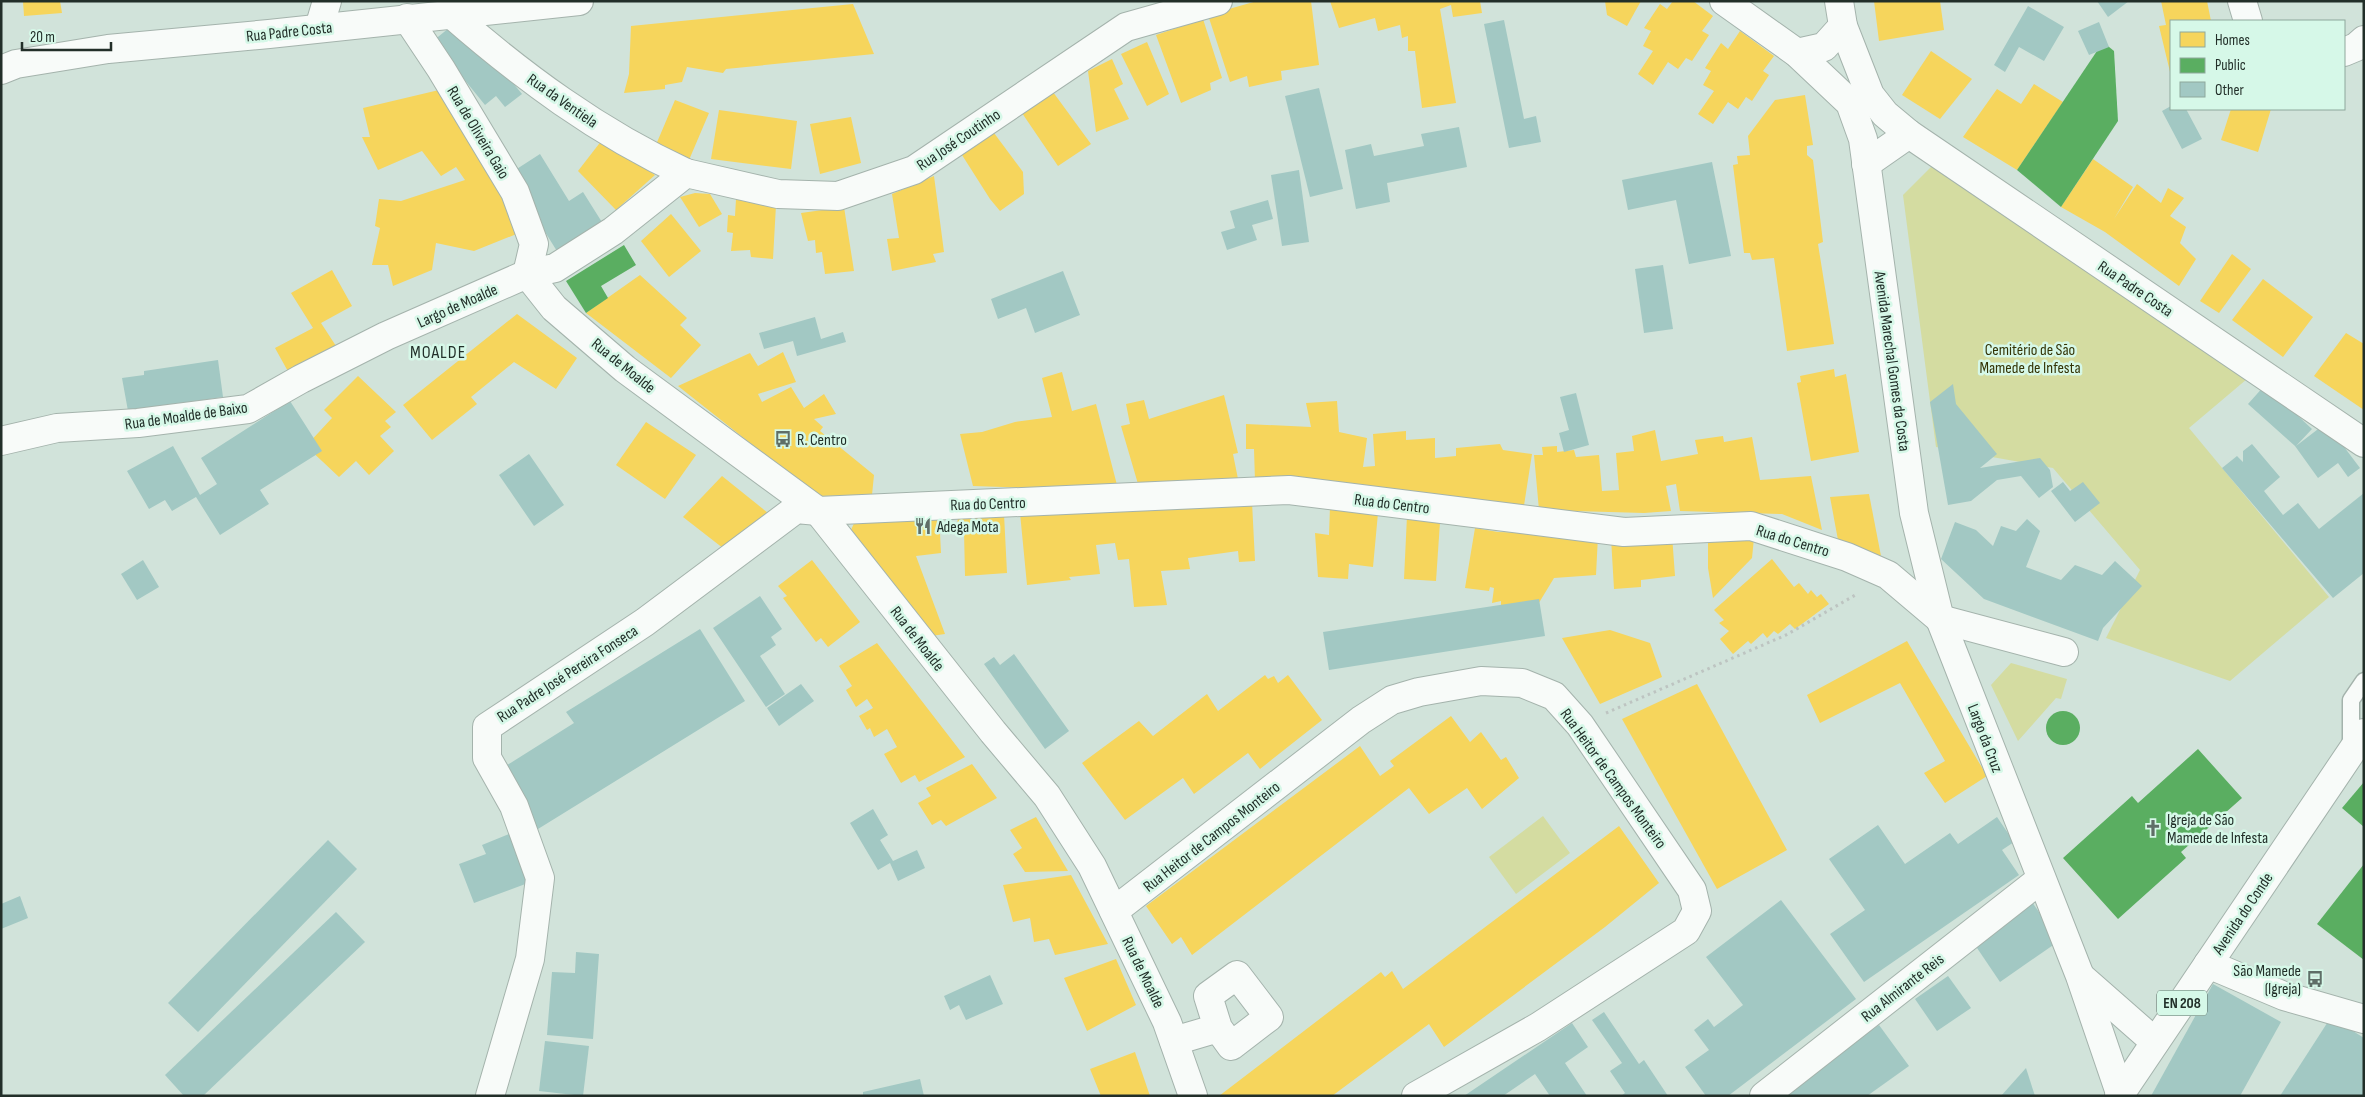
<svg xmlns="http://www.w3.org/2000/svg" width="2365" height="1097" viewBox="0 0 2365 1097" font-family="'Sofia Sans Condensed',sans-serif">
<rect width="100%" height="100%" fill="#d1e3da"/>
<g fill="#d4dca1">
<polygon points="1933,165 2247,379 2189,428 2329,597 2230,681 2106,638 2140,570 2053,468 1936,447 1903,195"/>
<polygon points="2011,663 2067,679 2061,699 2056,698 2018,741 1991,685"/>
<polygon points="1543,816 1570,853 1516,894 1489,857"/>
</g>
<g fill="#f6d55c">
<polygon points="23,1 60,1 62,13 24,16"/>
<polygon points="1257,1 1311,1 1319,65 1281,71 1282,80 1249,87 1247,76 1230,82 1208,15"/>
<polygon points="1330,1 1480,1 1482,13 1453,17 1451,5 1440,9 1456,103 1422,108 1415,51 1408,51 1408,36 1402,38 1400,25 1378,31 1375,18 1339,28"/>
<polygon points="1605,1 1641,1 1627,26 1607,15"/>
<polygon points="1673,1 1693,1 1713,16 1702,31 1709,35 1692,61 1686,58 1678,69 1668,62 1653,85 1638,74 1653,51 1643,46 1651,31 1644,28 1660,4 1667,9"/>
<polygon points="1874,1 1940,1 1944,30 1879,41"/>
<polygon points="2161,1 2207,1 2211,21 2171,21 2171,76 2159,26 2166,25"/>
<polygon points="853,4 874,54 726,69 723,73 687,67 682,82 665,85 665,89 624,93 629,74 631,26"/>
<polygon points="1203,19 1222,78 1210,83 1211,90 1181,103 1156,35"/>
<polygon points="1740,31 1774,56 1763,71 1769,75 1752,101 1746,97 1738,109 1728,102 1713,124 1698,114 1714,91 1703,85 1711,71 1705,68 1721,43 1728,49"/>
<polygon points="1147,42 1169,94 1147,106 1121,54"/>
<polygon points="1931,51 1972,79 1940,119 1902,95"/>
<polygon points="1112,59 1123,84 1114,89 1129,119 1096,132 1088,71"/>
<polygon points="2034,84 2063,102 2017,170 1963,137 1997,89 2021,104"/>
<polygon points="439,90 494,171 519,233 474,251 436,243 432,270 393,286 388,265 372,265 380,228 375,226 379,199 401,201 465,180 456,167 441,176 422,151 378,170 362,137 370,137 363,108"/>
<polygon points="1053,92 1091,144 1058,166 1022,113"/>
<polygon points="1805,95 1813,145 1807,146 1807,155 1813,160 1823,242 1818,244 1834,344 1787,351 1774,258 1752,260 1750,253 1744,253 1733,165 1738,164 1737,156 1750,155 1748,136 1775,100"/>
<polygon points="675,100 709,113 689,160 655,147"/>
<polygon points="2231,109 2271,109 2258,152 2221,140"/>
<polygon points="719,110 797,121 791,169 711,159"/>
<polygon points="851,117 861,163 820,174 810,124"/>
<polygon points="994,133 1023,172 1024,194 1000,211 990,199 962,155"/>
<polygon points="602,140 655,175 616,210 578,171"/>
<polygon points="2093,159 2133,187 2114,219 2137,184 2161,203 2168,188 2184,198 2170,216 2186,227 2180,243 2196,259 2179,286 2105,232 2061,207"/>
<polygon points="934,176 944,252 933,254 936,262 892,271 887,239 899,238 892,194"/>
<polygon points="695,193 710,194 722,214 699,227 680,197"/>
<polygon points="736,199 776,205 773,259 751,257 750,250 731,251 733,233 727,232 728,215 735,216"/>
<polygon points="844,207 854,271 825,274 822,252 816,253 815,240 808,241 801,213"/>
<polygon points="671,214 701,251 669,277 641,241"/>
<polygon points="2232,254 2251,269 2219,313 2200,301"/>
<polygon points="332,270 352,306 321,323 336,346 290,375 275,348 313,328 291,293"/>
<polygon points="640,275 687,318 680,325 701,345 671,378 586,313"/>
<polygon points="2263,279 2313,317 2283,357 2232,320"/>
<polygon points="517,314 577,358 556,389 514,362 471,397 477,404 432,440 403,405"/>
<polygon points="2346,333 2364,344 2364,410 2314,376"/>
<polygon points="783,352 796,382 758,394 762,402 791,387 804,408 824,394 836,414 814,419 823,427 820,431 874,475 872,495 817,496 678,386 750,353 758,366"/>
<polygon points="1834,369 1835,377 1846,374 1859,452 1811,461 1797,383 1801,382 1800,376"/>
<polygon points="1062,372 1072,411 1096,404 1117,485 1030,488 973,486 960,434 982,432 1015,422 1052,417 1042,378"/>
<polygon points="358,376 396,412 385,421 391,427 380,436 394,451 369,475 356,461 339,477 306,446 332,418 324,410"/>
<polygon points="1224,395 1238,453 1233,454 1238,479 1138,484 1121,426 1130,424 1126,404 1144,400 1149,419"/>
<polygon points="1337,401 1339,432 1367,438 1363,467 1375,466 1373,434 1406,431 1406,440 1435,438 1435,458 1456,456 1456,448 1500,444 1503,450 1532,454 1523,512 1255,481 1254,449 1246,449 1246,424 1311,427 1306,403"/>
<polygon points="646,422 696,455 665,499 616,465"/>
<polygon points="1655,430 1661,461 1698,454 1695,440 1723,436 1724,442 1752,437 1760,480 1811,476 1822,530 1782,514 1680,511 1676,484 1666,486 1671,511 1644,513 1539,510 1534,455 1543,455 1542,447 1557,446 1557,452 1574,450 1576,457 1599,455 1602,491 1619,490 1616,453 1634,451 1632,436"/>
<polygon points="722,476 773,517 728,552 683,517"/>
<polygon points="1869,494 1881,556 1838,540 1830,497"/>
<polygon points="1252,502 1255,561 1239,562 1238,551 1188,558 1190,569 1161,571 1167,605 1134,607 1129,559 1118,560 1115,543 1096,545 1100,574 1069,577 1071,580 1027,585 1020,513"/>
<polygon points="1330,507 1378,513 1373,567 1349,564 1348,579 1318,577 1315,533 1329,535"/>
<polygon points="958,513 1004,514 1007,573 965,576 964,531 957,531"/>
<polygon points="939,514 941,553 916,556 945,634 931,636 850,532 857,517"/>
<polygon points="1407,516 1440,522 1436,581 1404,579"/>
<polygon points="1475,528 1498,532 1598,536 1596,575 1554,578 1537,606 1501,610 1501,601 1492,603 1494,588 1490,587 1489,591 1465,588"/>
<polygon points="1672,535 1675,576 1641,580 1641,587 1614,589 1611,538"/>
<polygon points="1708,536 1754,538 1752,558 1713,598 1708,568"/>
<polygon points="1772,559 1794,587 1799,583 1808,594 1811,590 1817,597 1821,594 1829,604 1795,629 1790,624 1778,634 1774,631 1767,638 1763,633 1751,644 1748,641 1733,654 1720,639 1729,631 1719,623 1724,620 1714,610"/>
<polygon points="812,560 860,622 828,647 821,638 816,642 783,598 787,596 778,586"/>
<polygon points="1610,630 1650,643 1662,677 1600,704 1562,638"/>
<polygon points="1907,641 1987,776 1945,803 1924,773 1945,761 1900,683 1820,723 1807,695"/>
<polygon points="877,643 965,757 919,782 915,775 901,783 884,754 897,747 887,729 874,737 870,728 867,730 859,716 873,708 867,699 856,707 846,690 852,686 839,666"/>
<polygon points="1265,675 1268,679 1274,676 1278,683 1288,675 1322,720 1260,769 1248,753 1194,794 1183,778 1125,820 1082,763 1139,721 1153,736 1207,694 1218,711"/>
<polygon points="1697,684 1787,850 1717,889 1622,719"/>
<polygon points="1451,716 1470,742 1481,732 1501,760 1506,757 1519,778 1482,809 1467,788 1429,814 1409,788 1192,955 1181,937 1172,944 1146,906 1360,746 1380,776 1394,766 1390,761"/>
<polygon points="972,764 997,798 946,826 941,820 932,825 918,803 931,796 926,788"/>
<polygon points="1036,817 1068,871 1025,872 1013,854 1022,848 1010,830"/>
<polygon points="1619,826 1659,883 1605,927 1444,1047 1429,1024 1332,1096 1219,1096 1381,972 1385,977 1392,971 1403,989"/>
<polygon points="1071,875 1108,944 1055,955 1049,939 1034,942 1030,918 1013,922 1003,885"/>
<polygon points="1116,959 1136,1005 1087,1031 1064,978"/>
<polygon points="1135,1052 1150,1096 1101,1096 1090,1069"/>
</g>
<g fill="#5aae61">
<polygon points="2103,42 2114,51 2118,121 2061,207 2017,170"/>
<polygon points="624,245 636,265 601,286 608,298 586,313 566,281"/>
<circle cx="2063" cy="728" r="17"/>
<polygon points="2198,749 2242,798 2181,852 2186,858 2118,919 2063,858 2132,796 2138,803"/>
<polygon points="2364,782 2364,827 2342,808"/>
<polygon points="2364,864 2364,960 2317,924"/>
</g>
<g fill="#a2c8c3">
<polygon points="2097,1 2129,1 2108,17"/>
<polygon points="2028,6 2064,27 2044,61 2019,47 2005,72 1994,65"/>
<polygon points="460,19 522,94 505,107 496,96 485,105 433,41"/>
<polygon points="1504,20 1524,119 1536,116 1541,142 1509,148 1484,24"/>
<polygon points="2099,22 2109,47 2089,55 2078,31"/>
<polygon points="1319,88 1343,189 1310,197 1285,96"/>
<polygon points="2171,106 2171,109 2186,109 2202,139 2182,149 2162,111"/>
<polygon points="1459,127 1467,167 1387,183 1390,202 1356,209 1345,150 1371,144 1374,156 1424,146 1421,134"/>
<polygon points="540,154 569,201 583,192 605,227 560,256 509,174"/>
<polygon points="1712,162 1731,256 1689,264 1676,200 1628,210 1622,180"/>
<polygon points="1299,170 1309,242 1282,246 1271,175"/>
<polygon points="1268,200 1273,219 1252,225 1257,240 1227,250 1221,232 1235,228 1230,211"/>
<polygon points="1663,265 1673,329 1644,333 1635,269"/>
<polygon points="1063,271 1080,315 1035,333 1026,308 998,319 991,299"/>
<polygon points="815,317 821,339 843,332 846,342 797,356 793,341 764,349 759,333"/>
<polygon points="218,360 223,397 128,411 122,378 144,375 144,371"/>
<polygon points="1953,384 1956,404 1997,454 1980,468 2040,458 2050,470 2053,487 2039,498 2021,476 1997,480 1971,501 1948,505 1930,402"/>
<polygon points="2265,385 2312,429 2296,446 2326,423 2360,468 2348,477 2338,463 2318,478 2295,446 2248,404"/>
<polygon points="1576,393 1589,445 1564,452 1559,433 1569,430 1560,397"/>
<polygon points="290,401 322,451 260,490 269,504 220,535 196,497 172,511 165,500 149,509 127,471 173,446 200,495 217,484 201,458"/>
<polygon points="2252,444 2280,477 2264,491 2283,515 2298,503 2319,529 2364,493 2364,573 2333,598 2222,468 2237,456 2243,462 2243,451"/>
<polygon points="529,454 564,505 534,526 499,475"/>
<polygon points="2063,482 2070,491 2083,482 2100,503 2075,522 2051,491"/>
<polygon points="2027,519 2040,531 2026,567 2061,580 2075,565 2102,575 2115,561 2142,586 2103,628 2098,641 1984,599 1941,559 1955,522 1976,530 1993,546 2001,526 2016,531"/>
<polygon points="143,560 159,587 137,600 121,574"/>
<polygon points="760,596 782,629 771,637 776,645 760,656 785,694 766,707 713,628"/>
<polygon points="1539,599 1545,636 1329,670 1323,632"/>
<polygon points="700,629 745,701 538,829 501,769 574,723 566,712"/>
<polygon points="1014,654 1069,731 1045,749 984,664 994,657 1000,665"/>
<polygon points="801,684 814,701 779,726 767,708"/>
<polygon points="873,809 888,835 880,840 893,861 917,850 925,868 898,881 890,863 878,870 850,823"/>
<polygon points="1997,817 2014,842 2002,850 2019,875 1864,982 1830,934 1865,910 1829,859 1878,825 1905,864 1950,833 1958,844"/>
<polygon points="509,834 528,883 474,903 459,864 486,854 482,845"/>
<polygon points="328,840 357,869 198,1032 168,1003"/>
<polygon points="20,896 28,918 1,929 1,904"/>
<polygon points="1781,900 1856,999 1728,1096 1706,1096 1685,1067 1709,1050 1694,1030 1708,1019 1714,1027 1743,1005 1706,957"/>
<polygon points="2032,902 2059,941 2000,982 1973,942"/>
<polygon points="336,912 365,942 203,1096 184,1096 165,1075"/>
<polygon points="576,952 599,954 593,1039 547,1035 552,972 575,973"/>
<polygon points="990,975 1003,1004 966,1020 959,1005 950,1010 944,996"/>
<polygon points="1948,976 1971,1008 1937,1031 1915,999"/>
<polygon points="2213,984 2281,1022 2240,1096 2151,1096"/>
<polygon points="1604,1012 1639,1064 1644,1060 1668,1096 1621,1096 1625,1093 1610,1071 1622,1063 1592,1020"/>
<polygon points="2331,1017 2364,1038 2364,1096 2280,1096"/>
<polygon points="1572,1023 1588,1047 1565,1063 1587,1096 1550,1096 1535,1074 1503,1096 1464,1096"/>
<polygon points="1879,1025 1909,1066 1867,1096 1790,1096 1786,1090"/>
<polygon points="545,1041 589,1046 583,1096 539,1091"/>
<polygon points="2026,1068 2035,1096 2001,1096"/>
<polygon points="920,1079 924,1096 863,1096 863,1092"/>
</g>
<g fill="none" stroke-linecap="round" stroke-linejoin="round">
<g stroke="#a4b3ac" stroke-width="19">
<polyline id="service" points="2351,748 2351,700 2364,681"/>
</g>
<g stroke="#a4b3ac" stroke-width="30">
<g id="minor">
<polyline points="2242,1 2248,21"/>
<path d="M450,13C522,76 599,133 686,173"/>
<polyline points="407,18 441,69 515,192 534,244 527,274"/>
<polyline points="2344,52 2356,47 2364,40"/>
<polyline points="527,274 554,308 625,369 818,511 993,732 1047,796 1092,866 1167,1022 1193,1096"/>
<polyline points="1,441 57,428 138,423 248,409 301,379 386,336 527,274 555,268 613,231 686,173 778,194 838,196 914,170 1126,27 1218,1"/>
<polyline points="1114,911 1361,720 1392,700 1419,692 1481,681 1522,683 1554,696 1580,725 1692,890 1697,911 1686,931 1538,1027 1416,1096"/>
<polyline points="2208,964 2284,996 2364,1019"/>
<polyline points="1174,1041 1218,1028 1231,1046 1269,1017 1237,975 1208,996 1218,1028"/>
<polyline points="490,1096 530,959 540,878 514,806 487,758 487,727 645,622 796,509 818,511 1289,490 1624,532 1751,526 1847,557 1888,575 1940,619 2064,652"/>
<polyline points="1764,1096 2041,879"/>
</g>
</g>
<g stroke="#a4b3ac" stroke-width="30">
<g id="tertiary">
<polyline points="1724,1 1797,53 1850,103 1863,139 1914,513 1940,619 2080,976 2120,1093"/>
<polyline points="1839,1 1843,26 1870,95 1885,114 1909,134 2364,443"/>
<polyline points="319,28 327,1"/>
<polyline points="1797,53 1824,47 1843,26"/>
<polyline points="1,70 16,64 108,49 269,34 579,1"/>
<polyline points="1866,164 1909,134"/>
<polyline points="2081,977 2155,1042"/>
</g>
</g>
<g stroke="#a4b3ac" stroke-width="30">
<polyline id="primary" points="2119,1096 2364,733"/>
</g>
<polyline stroke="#bdc4c1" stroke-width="3" stroke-dasharray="2.5 4" stroke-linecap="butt" points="1606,713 1786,635 1857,594"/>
<use href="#service" stroke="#f8fbf9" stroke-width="16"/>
<use href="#minor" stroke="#f8fbf9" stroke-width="28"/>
<use href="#tertiary" stroke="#f8fbf9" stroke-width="28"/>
<use href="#primary" stroke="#f8fbf9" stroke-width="28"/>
</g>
<defs>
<g id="bus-bare" transform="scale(1.35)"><path d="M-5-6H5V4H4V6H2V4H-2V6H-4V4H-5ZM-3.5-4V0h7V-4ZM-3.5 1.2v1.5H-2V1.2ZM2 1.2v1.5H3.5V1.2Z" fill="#5f6e67" stroke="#d6f8e8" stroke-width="2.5" paint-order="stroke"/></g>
<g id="restaurant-bare" transform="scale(1.35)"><path d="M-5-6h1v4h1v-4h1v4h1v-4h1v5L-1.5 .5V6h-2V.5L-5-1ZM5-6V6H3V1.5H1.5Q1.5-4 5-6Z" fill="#5f6e67" stroke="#d6f8e8" stroke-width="2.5" paint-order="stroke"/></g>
<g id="church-bare" transform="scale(1.35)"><path d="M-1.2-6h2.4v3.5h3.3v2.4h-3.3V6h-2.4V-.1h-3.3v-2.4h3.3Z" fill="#5f6e67" stroke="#d6f8e8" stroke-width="2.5" paint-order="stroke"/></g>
</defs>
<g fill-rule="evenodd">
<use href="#bus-bare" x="783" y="439"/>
<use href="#restaurant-bare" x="923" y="526"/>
<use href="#church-bare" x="2153" y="828"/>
<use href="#bus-bare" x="2315" y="979"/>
</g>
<g text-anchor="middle" stroke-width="5" stroke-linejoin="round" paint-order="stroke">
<rect fill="#d6f8e8" stroke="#586b62" stroke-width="1" x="2157" y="990.5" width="50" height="25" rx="4"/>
<g font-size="15" font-weight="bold" fill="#222f29">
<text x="2182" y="1008">EN 208</text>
</g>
<g font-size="16" fill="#222f29" stroke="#d6f8e8">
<text transform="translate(289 31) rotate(-6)" y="6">Rua Padre Costa</text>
<text transform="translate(563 100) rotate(35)" y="6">Rua da Ventiela</text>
<text transform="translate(479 132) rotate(59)" y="6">Rua de Oliveira Gaio</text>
<text transform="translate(958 139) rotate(-34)" y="6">Rua José Coutinho</text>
<text transform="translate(2136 288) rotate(34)" y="6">Rua Padre Costa</text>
<text transform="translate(457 305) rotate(-24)" y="6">Largo de Moalde</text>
<text transform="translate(1893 361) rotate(82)" y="6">Avenida Marechal Gomes da Costa</text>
<text transform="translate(624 365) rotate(39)" y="6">Rua de Moalde</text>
<text transform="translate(186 415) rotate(-8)" y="6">Rua de Moalde de Baixo</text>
<text transform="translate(988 503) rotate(-2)" y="6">Rua do Centro</text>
<text transform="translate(1392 503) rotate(7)" y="6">Rua do Centro</text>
<text transform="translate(1793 540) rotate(17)" y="6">Rua do Centro</text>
<text transform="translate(918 638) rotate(52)" y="6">Rua de Moalde</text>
<text transform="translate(567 673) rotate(-33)" y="6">Rua Padre José Pereira Fonseca</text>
<text transform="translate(1986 738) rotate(69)" y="6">Largo da Cruz</text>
<text transform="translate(1614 778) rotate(54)" y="6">Rua Heitor de Campos Monteiro</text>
<text transform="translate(1211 836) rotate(-38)" y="6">Rua Heitor de Campos Monteiro</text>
<text transform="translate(2242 913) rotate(-56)" y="6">Avenida do Conde</text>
<text transform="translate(1144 972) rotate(64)" y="6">Rua de Moalde</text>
<text transform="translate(1902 987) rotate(-38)" y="6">Rua Almirante Reis</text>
</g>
<g font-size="16" fill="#333305" stroke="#d6f8e8">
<text x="2030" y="355">Cemitério de São<tspan x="2030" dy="18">Mamede de Infesta</tspan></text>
</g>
<g font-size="16" fill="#222f29" stroke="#d6f8e8" text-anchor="start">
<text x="797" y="445">R. Centro</text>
<text x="937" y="532">Adega Mota</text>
<text x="2167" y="825">Igreja de São<tspan x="2167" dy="18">Mamede de Infesta</tspan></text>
<text x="2301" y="976" text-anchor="end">São Mamede<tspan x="2301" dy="18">(Igreja)</tspan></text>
</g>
<g font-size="18" letter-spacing="1" fill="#222f29" stroke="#d6f8e8">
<text x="438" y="358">MOALDE</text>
</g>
</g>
<rect width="2365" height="1097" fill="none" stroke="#222f29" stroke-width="5"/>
<rect x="2170" y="20" width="175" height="90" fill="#d6f8e8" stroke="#8ea89c"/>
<rect x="2180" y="32" width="25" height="15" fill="#f6d55c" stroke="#8ea89c"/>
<text x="2215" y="45" font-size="15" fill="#222f29">Homes</text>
<rect x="2180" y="58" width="25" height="15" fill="#5aae61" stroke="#8ea89c"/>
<text x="2215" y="70" font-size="15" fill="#222f29">Public</text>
<rect x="2180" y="82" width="25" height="15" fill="#a2c8c3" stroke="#8ea89c"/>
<text x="2215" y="95" font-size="15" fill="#222f29">Other</text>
<path d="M22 42v8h89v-8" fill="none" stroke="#222f29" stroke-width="2.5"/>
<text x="30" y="42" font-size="15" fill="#222f29" stroke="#d6f8e8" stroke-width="4" paint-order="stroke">20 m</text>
</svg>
